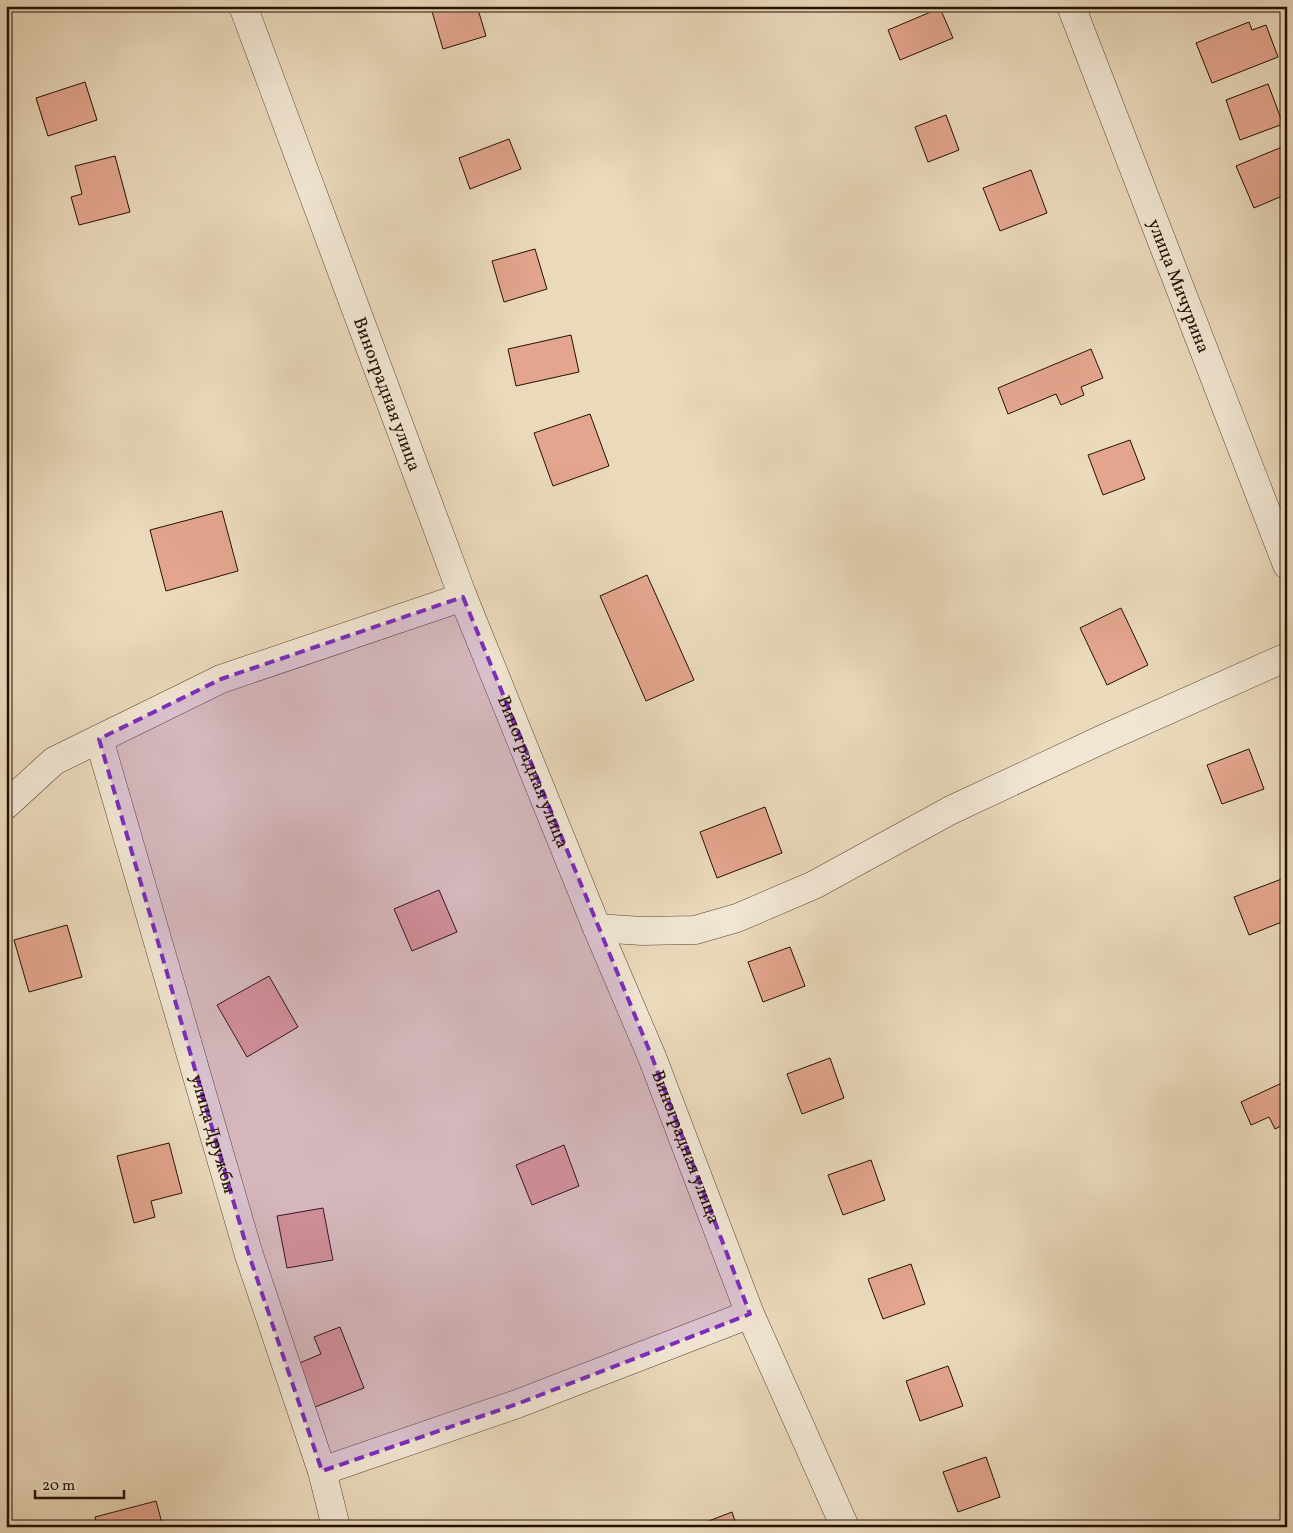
<svg xmlns="http://www.w3.org/2000/svg" width="1293" height="1533" viewBox="0 0 1293 1533" font-family="Vollkorn,serif">
<rect width="100%" height="100%" fill="#ead9bb"/>
<filter id="stains"><feTurbulence type="fractalNoise" baseFrequency=".004" numOctaves="4"/><feColorMatrix values="0 0 0 0 .2 0 0 0 0 .09 0 0 0 0 .02 0 0 0 .5 -.17"/></filter>
<radialGradient id="worn" r=".72"><stop offset=".6" stop-color="#630" stop-opacity="0"/><stop offset="1" stop-color="#630" stop-opacity=".3"/></radialGradient>
<g fill="#e3a58e" stroke="#241100">
<polygon points="438,6 477,6 486,36 443,49 431,8"/>
<polygon points="940,8 953,38 900,60 888,30"/>
<polygon points="1249,22 1252,30 1266,25 1278,57 1212,83 1196,43"/>
<polygon points="85,82 97,120 48,136 36,98"/>
<polygon points="1268,84 1283,124 1240,140 1226,100"/>
<polygon points="946,115 959,150 928,162 915,127"/>
<polygon points="509,139 521,169 470,189 459,158"/>
<polygon points="1287,145 1287,194 1254,208 1236,166"/>
<polygon points="115,156 130,212 79,225 71,197 82,194 75,166"/>
<polygon points="1031,170 1047,213 1000,231 983,188"/>
<polygon points="535,249 547,289 504,302 492,261"/>
<polygon points="571,335 579,372 516,386 508,349"/>
<polygon points="1091,349 1103,378 1081,387 1084,395 1061,405 1056,394 1008,414 998,388"/>
<polygon points="590,414 609,466 553,486 534,433"/>
<polygon points="1130,440 1145,479 1103,495 1088,455"/>
<polygon points="222,511 238,571 166,591 150,530"/>
<polygon points="647,575 694,680 646,701 600,596"/>
<polygon points="1121,608 1148,665 1107,685 1080,628"/>
<polygon points="1249,749 1264,789 1222,804 1207,765"/>
<polygon points="765,807 782,853 717,878 700,832"/>
<polygon points="1287,877 1287,920 1249,935 1234,897"/>
<polygon points="439,890 457,932 412,951 394,909"/>
<polygon points="67,925 82,977 29,992 14,940"/>
<polygon points="790,947 805,986 763,1002 748,962"/>
<polygon points="269,976 298,1027 247,1057 217,1005"/>
<polygon points="830,1058 844,1098 802,1114 787,1074"/>
<polygon points="1284,1082 1287,1088 1287,1123 1275,1129 1269,1117 1251,1125 1241,1102"/>
<polygon points="169,1143 182,1193 151,1201 155,1217 134,1223 117,1156"/>
<polygon points="564,1145 579,1186 532,1205 516,1165"/>
<polygon points="871,1160 885,1200 843,1215 828,1175"/>
<polygon points="323,1208 333,1260 287,1268 277,1216"/>
<polygon points="911,1264 925,1304 883,1319 868,1279"/>
<polygon points="340,1327 364,1388 315,1407 297,1364 321,1354 314,1337"/>
<polygon points="948,1366 963,1406 920,1421 906,1381"/>
<polygon points="986,1457 1000,1497 958,1512 943,1472"/>
<polygon points="156,1501 163,1527 98,1527 95,1517"/>
<polygon points="732,1512 737,1527 693,1527"/>
</g>
<g fill="none" stroke-linecap="round" stroke-linejoin="round">
<g stroke="#56432f" stroke-width="29">
<g id="minor">
<path id="s1" d="M243,6L463,597L597,928L652,1057L750,1314L845,1527"/>
<path id="s2" d="M1071,6L1287,565"/>
<path id="s3" d="M99,739L249,1255L322,1471L336,1527"/>
<polyline points="6,805 54,761 221,679 463,597"/>
<polyline points="597,928 642,931 695,930 737,918 814,885 951,810 1103,739 1287,657"/>
<polyline points="322,1471 517,1404 750,1314"/>
</g>
</g>
<use href="#minor" stroke="#f1e6d3" stroke-width="28"/>
</g>
<path fill="#7b2cbf" fill-opacity="0.2" stroke="#7b2cbf" stroke-width="4" stroke-dasharray="10 6" stroke-linejoin="round" d="M463,597L652,1057L750,1314L517,1404L322,1471L249,1255L99,739L221,679Z"/>
<g text-anchor="middle" stroke-width="4" stroke-linejoin="round" paint-order="stroke">
<g font-size="18" fill="#241100" stroke="#f1e6d3">
<text dy="6" stroke="none"><textPath href="#s2" startOffset="300">улица Мичурина</textPath></text>
<text dy="6" stroke="none"><textPath href="#s1" startOffset="414">Виноградная улица</textPath></text>
<text dy="6" stroke="none"><textPath href="#s1" startOffset="819">Виноградная улица</textPath></text>
<text dy="6" stroke="none"><textPath href="#s3" startOffset="411">улица Дружбы</textPath></text>
<text dy="6" stroke="none"><textPath href="#s1" startOffset="1224">Виноградная улица</textPath></text>
</g>
</g>
<rect width="1293" height="1533" fill="none" stroke="#ead9bb" stroke-width="25"/>
<rect x="8" y="8" width="1278" height="1518" fill="none" stroke="#241100" stroke-width="2.5"/>
<rect x="12" y="12" width="1268" height="1508" fill="none" stroke="#241100"/>
<path d="M35 1490v8h89v-8" fill="none" stroke="#241100" stroke-width="2.5"/>
<text x="42" y="1490" font-size="15" fill="#241100" stroke="#f1e6d3" stroke-width="4" paint-order="stroke">20 m</text>
<rect width="100%" height="100%" filter="url(#stains)"/>
<rect width="100%" height="100%" fill="url(#worn)"/>
</svg>
